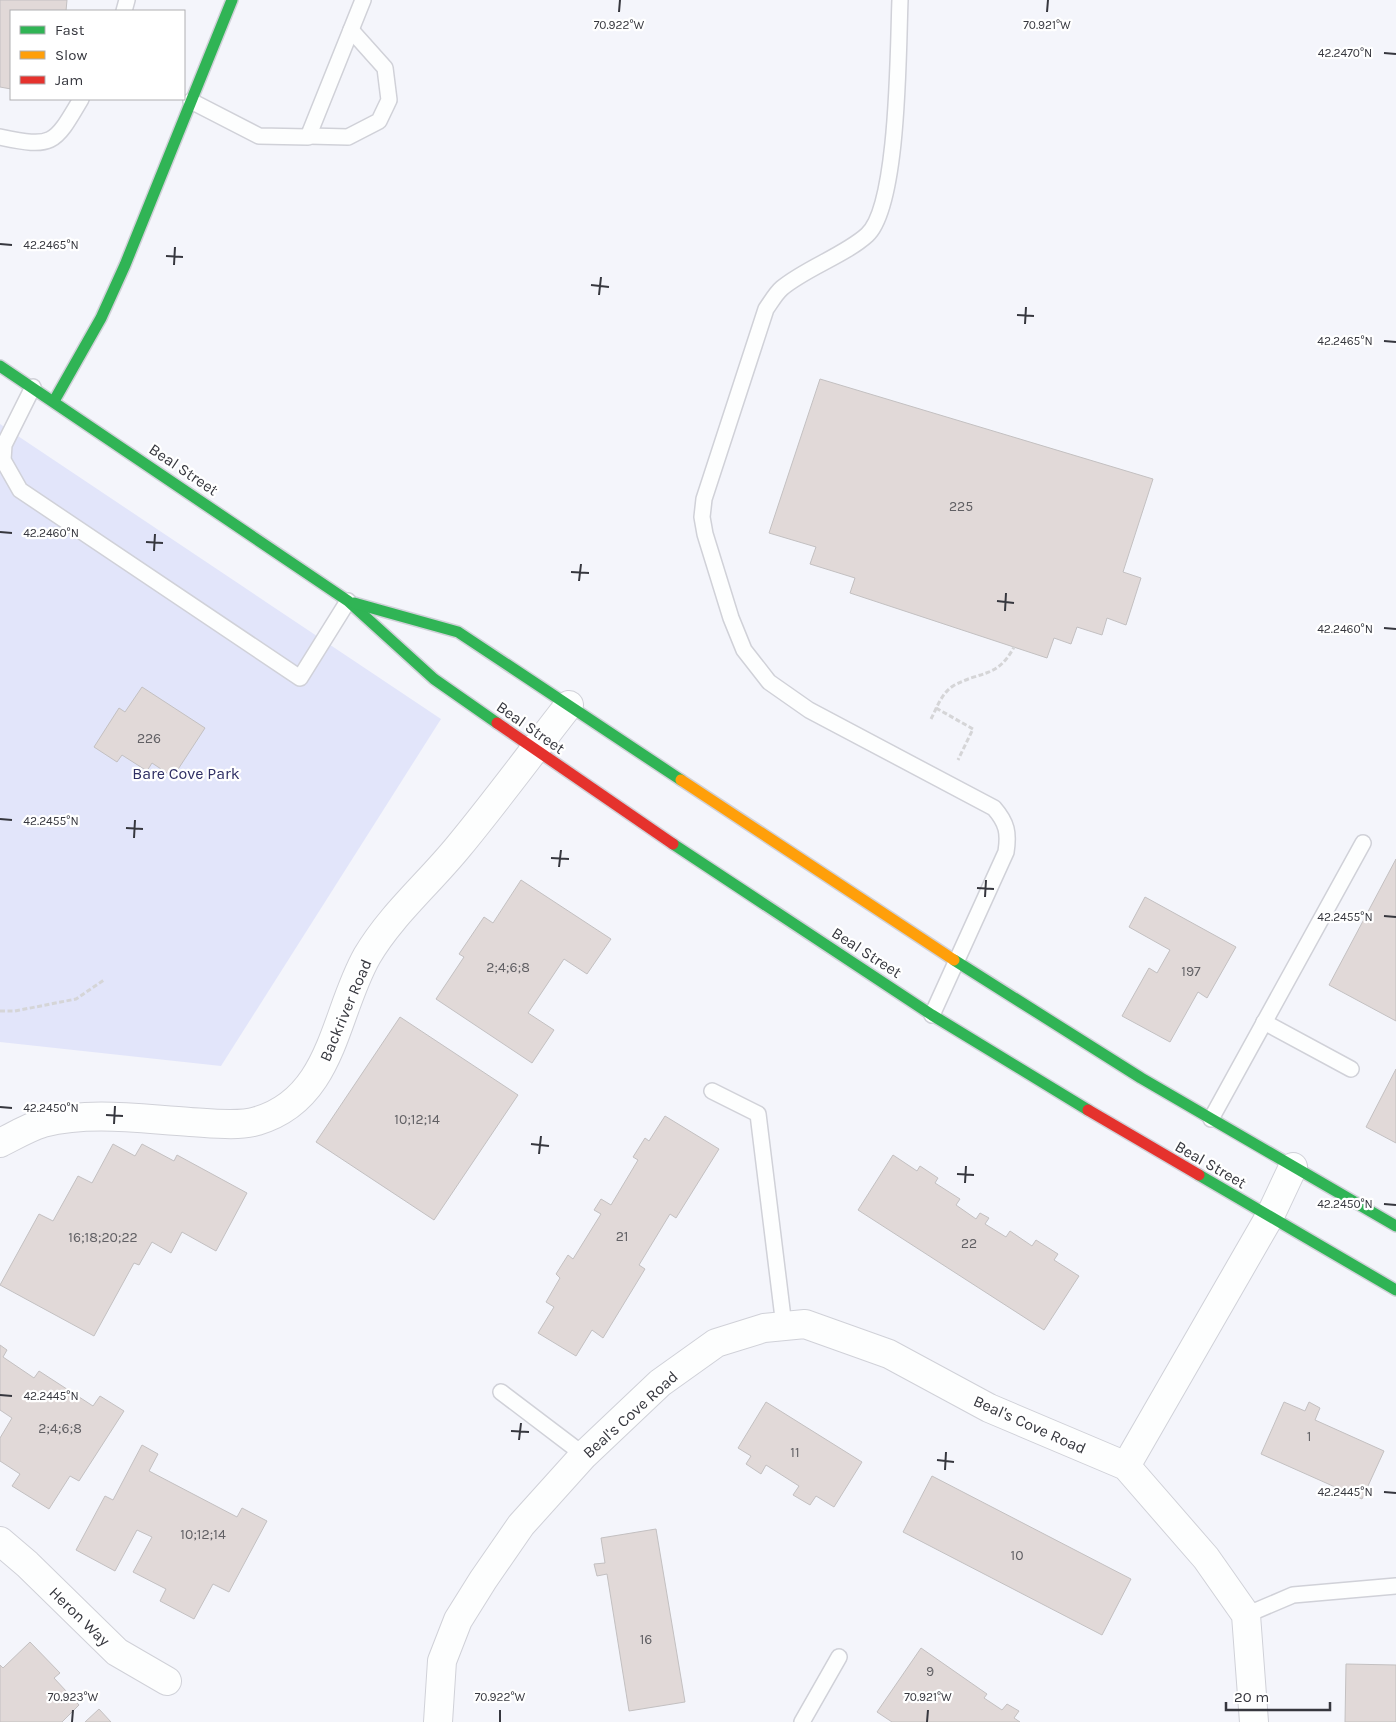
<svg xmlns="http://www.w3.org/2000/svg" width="1396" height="1722" viewBox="0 0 1396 1722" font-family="Karla,sans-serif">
<rect width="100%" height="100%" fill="#f4f5fb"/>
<polygon fill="#e2e5fa" points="0,424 441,719 221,1066 0,1042"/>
<g fill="#e1d9d8" stroke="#c3c0c1">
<polygon points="0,0 67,0 66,11 11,11 11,89 0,87"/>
<polygon points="820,379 1153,479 1123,572 1141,578 1126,625 1107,618 1102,635 1077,627 1071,644 1054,638 1047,658 850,593 855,578 810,564 816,547 769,533"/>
<polygon points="142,687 205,728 173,777 152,763 147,771 122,755 117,762 94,747 119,708 125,712"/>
<polygon points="1396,859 1396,1021 1329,985"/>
<polygon points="521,880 611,939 587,974 564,959 528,1013 554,1030 532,1063 436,999 464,957 459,954 484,917 493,923"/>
<polygon points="1145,897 1236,947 1207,998 1198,992 1170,1042 1122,1016 1149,968 1157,973 1170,950 1129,927"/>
<polygon points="400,1017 518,1095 434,1220 316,1142"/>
<polygon points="1396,1069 1396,1143 1366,1127"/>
<polygon points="665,1116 719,1149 676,1218 670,1214 639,1265 645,1269 603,1338 592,1330 576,1356 538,1333 554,1307 546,1302 560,1278 556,1274 568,1255 573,1259 601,1214 594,1210 601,1199 611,1205 638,1160 633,1157 645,1138 649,1141"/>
<polygon points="113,1144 135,1156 142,1144 174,1161 177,1155 247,1193 216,1251 182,1232 171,1253 152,1242 139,1265 134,1263 94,1336 0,1285 39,1214 53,1221 78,1176 92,1183"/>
<polygon points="893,1155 917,1171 920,1166 938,1178 935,1183 960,1199 956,1205 976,1219 980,1213 989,1218 985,1224 1006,1237 1010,1231 1032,1246 1036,1240 1058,1254 1054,1260 1079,1276 1044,1330 858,1210"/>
<polygon points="0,1345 7,1350 3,1357 34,1378 39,1371 93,1406 100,1396 124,1411 79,1481 70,1476 49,1509 12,1486 20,1474 0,1461 0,1438 12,1418 0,1410"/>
<polygon points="766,1402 862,1462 834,1507 816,1496 810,1505 793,1495 799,1486 766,1465 761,1474 746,1464 751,1456 738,1448"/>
<polygon points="1284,1402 1305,1411 1309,1402 1320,1408 1315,1420 1384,1451 1362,1499 1261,1454"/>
<polygon points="142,1445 158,1454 149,1471 237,1517 242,1508 267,1521 229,1592 213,1584 194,1619 160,1601 166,1589 133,1572 152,1537 137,1530 115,1571 76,1550 105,1496 113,1500"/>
<polygon points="932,1476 1131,1579 1102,1635 903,1532"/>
<polygon points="656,1529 685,1702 629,1711 607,1574 597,1576 594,1564 605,1563 601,1538"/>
<polygon points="30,1642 60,1673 54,1678 79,1705 62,1722 0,1722 0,1665 3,1668"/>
<polygon points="921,1648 987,1694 984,1698 1002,1710 1007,1704 1019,1711 1014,1718 1020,1722 892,1722 877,1712"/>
<polygon points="1346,1664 1396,1665 1396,1722 1345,1722"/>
<polygon points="99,1709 111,1722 85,1722"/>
</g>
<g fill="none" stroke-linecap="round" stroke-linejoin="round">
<g stroke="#d0d1d8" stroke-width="18">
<g id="lane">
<path d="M900,0C898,47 899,206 867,235C845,255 806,268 782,288C776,293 771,302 766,309L704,499L702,517L705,534L731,618L744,650L769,682L809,710L994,808C1007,823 1009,833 1006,852L932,1015"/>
<polyline points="124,11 127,0"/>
<polyline points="191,101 259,136 308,137 363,0"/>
<polyline points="309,136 348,137 379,121 389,100 385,68 351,30"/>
<path d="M0,137C53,148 54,145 81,99"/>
<polyline points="33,387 4,445 3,460 20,490 300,678 348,601"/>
<polyline points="1264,1022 1351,1069"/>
<polyline points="712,1091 758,1114 784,1326"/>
<polyline points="1211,1119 1363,843"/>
<polyline points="501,1392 584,1455"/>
<polyline points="1246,1615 1293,1595 1396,1586"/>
<polyline points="802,1722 839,1657"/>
</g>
</g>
<g stroke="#d0d1d8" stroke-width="30">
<g id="street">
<path d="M0,1143C14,1136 29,1127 43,1123C91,1111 141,1119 190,1122C209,1123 239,1127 257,1121C333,1099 334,1014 367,956C391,915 429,883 459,846C497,800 532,752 569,705"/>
<polyline points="1126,1466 1270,1216 1293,1167"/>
<polyline points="0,1541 27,1564 117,1652 167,1681"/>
<polyline points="438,1722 442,1661 458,1620 483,1580 521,1525 584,1455 660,1383 716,1343 764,1328 805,1324 889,1354 989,1408 1126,1466 1206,1558 1246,1615 1254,1722"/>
</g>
</g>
<g stroke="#d0d1d8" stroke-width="14">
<g id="fast">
<polyline points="0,366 348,601 434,679 497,723"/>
<polyline points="54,401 101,318 125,265 232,0"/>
<polyline points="354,603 458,632 681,780"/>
<polyline points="673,844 932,1015 1088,1110"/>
<polyline points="954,960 1141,1078 1396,1226"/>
<polyline points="1199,1175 1396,1290"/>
</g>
</g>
<g stroke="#d0d1d8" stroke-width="14">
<polyline id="slow" points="681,780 954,960"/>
</g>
<g stroke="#d0d1d8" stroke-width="14">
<g id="jam">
<polyline points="497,723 673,844"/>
<polyline points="1088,1110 1199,1175"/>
</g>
</g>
<g stroke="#d5d5d7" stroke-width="3" stroke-dasharray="5 2.5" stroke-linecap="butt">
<polyline points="936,708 973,729 958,760"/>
<path d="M931,719C937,707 942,693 953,686C981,670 997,679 1014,647"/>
<polyline points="0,1011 15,1011 76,999 104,980"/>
</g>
<use href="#lane" stroke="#fdfefe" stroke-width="15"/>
<use href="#street" stroke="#fdfefe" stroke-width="28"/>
<use href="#fast" stroke="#30b455" stroke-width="11"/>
<use href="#slow" stroke="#ff9f0a" stroke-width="11"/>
<use href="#jam" stroke="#e5322d" stroke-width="11"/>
</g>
<path fill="none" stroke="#36373e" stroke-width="2" d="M619,12L620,0M1047,12L1048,0M1384,53L1396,54M0,244L12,245M166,256L183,257M174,265L175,247M591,285L609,287M599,295L601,277M1017,315L1034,316M1025,324L1026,307M1384,341L1396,342M0,532L12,533M146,542L163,543M154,551L155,534M571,572L589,573M579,581L581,564M997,601L1014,603M1005,611L1006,593M1384,628L1396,629M0,819L12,820M126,828L143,829M134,838L135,820M551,858L569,859M559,867L561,850M977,888L994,889M985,897L986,880M1384,916L1396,917M0,1107L12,1108M106,1115L123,1116M114,1124L115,1106M531,1144L549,1146M539,1154L541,1136M957,1174L974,1175M965,1183L966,1166M1384,1204L1396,1205M0,1395L12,1396M511,1431L529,1432M519,1440L521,1423M937,1460L954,1462M945,1470L946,1452M1384,1492L1396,1493M72,1722L73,1710M500,1722V1710M927,1722L928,1710"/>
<g text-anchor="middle" stroke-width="4.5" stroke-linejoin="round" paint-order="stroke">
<g font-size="14" fill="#616064">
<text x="961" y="511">225</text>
<text x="149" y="743">226</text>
<text x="508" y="972">2;4;6;8</text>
<text x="1191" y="976">197</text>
<text x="417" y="1124">10;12;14</text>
<text x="622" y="1241">21</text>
<text x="103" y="1242">16;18;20;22</text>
<text x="969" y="1248">22</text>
<text x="60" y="1433">2;4;6;8</text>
<text x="1309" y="1441">1</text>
<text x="795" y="1457">11</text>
<text x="203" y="1539">10;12;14</text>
<text x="1017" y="1560">10</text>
<text x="646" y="1644">16</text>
<text x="930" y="1676">9</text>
</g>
<g font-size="16" fill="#36373e" stroke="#fff">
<text transform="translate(184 469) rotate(34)" y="6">Beal Street</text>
<text transform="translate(531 727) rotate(35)" y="6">Beal Street</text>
<text transform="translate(867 952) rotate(33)" y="6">Beal Street</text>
<text transform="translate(345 1010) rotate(-67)" y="6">Backriver Road</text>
<text transform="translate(1211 1164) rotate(30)" y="6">Beal Street</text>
<text transform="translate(630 1414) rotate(-42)" y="6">Beal's Cove Road</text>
<text transform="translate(1030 1424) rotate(24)" y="6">Beal's Cove Road</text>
<text transform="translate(80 1616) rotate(44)" y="6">Heron Way</text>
</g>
<g font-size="16" fill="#2f2f64" stroke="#fff">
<text x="186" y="779">Bare Cove Park</text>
</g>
</g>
<g font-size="12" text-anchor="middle" fill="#36373e" stroke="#fff" stroke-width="4.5" stroke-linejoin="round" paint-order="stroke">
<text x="619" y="29">70.922°W</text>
<text x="1047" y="29">70.921°W</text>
<text x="1345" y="57">42.2470°N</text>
<text x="51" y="249">42.2465°N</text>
<text x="1345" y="345">42.2465°N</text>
<text x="51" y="537">42.2460°N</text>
<text x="1345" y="633">42.2460°N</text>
<text x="51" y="825">42.2455°N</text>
<text x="1345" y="921">42.2455°N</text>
<text x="51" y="1112">42.2450°N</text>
<text x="1345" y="1208">42.2450°N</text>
<text x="51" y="1400">42.2445°N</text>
<text x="1345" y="1496">42.2445°N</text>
<text x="73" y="1701">70.923°W</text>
<text x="500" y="1701">70.922°W</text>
<text x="928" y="1701">70.921°W</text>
</g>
<rect x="10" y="10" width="175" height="90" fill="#ffffff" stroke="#afafb2"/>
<rect x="20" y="26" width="25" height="8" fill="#30b455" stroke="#afafb2"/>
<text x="55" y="35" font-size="15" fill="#36373e">Fast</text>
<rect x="20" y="51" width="25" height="8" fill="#ff9f0a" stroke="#afafb2"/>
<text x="55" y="60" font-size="15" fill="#36373e">Slow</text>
<rect x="20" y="76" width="25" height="8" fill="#e5322d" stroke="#afafb2"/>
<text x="55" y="85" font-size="15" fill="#36373e">Jam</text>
<path d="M1226 1702v8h104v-8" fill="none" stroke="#36373e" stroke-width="2.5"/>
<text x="1234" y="1702" font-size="15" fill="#36373e" stroke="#ffffff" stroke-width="4" paint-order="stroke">20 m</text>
</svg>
